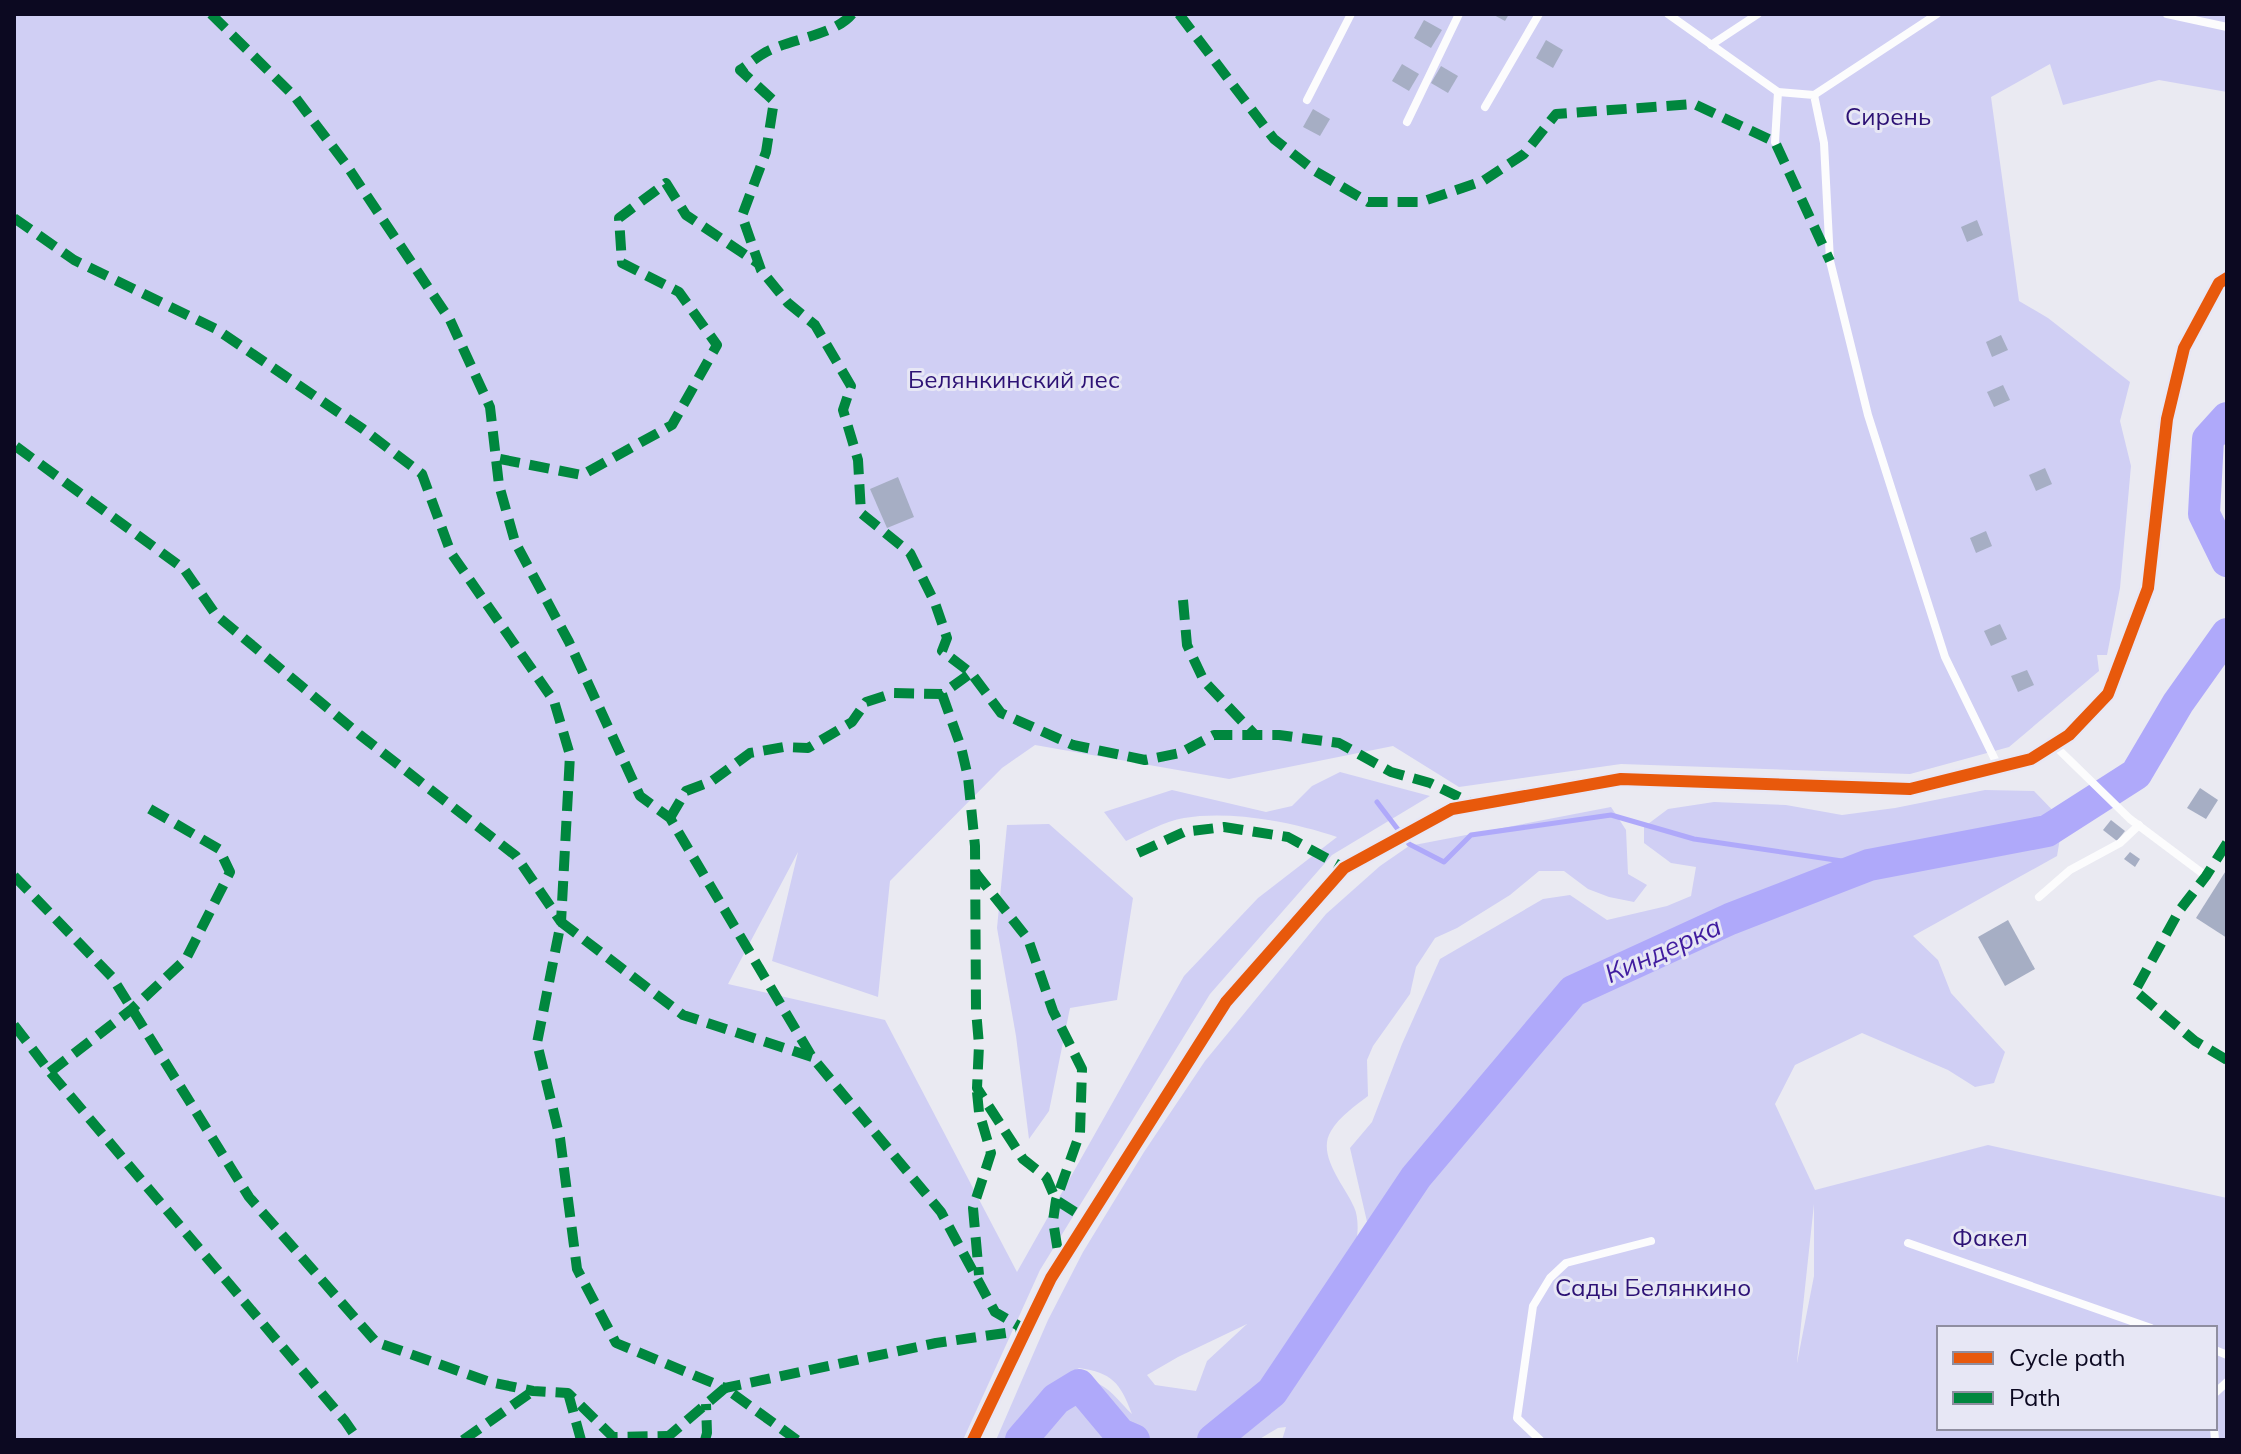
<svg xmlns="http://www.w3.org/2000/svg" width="2241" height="1454" viewBox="0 0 2241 1454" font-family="Mulish,sans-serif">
<rect width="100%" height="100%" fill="#eaeaf2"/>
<g fill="#d0cff4" fill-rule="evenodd">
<path d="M14,14H2227V92L2159,80L2063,105L2050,64L1991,97L2019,301L2048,318L2130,382L2120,421L2131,466L2120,588L2107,655H2097L2099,671L2009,747L1910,774L1621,764L1459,787L1393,746L1229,779L1035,745L1002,768L890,881L878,997L772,961L798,852L728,984L885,1020L1017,1272L1184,976L1258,898L1337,837C1294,822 1230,810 1184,818C1165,821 1144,833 1126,841L1104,812L1172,790L1266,812L1292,806L1312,786L1340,772L1430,796L1332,855L1210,994L1040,1270L963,1440H14Z"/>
<path d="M1985,790L2034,791L2063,821L2057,856L1913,936L1938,960L1951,993L2005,1052L1994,1083L1975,1087L1948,1070L1862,1033L1795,1065L1775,1104L1815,1190L1988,1145L2227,1198V1440H1282L1286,1427L1278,1428L1258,1440H996L1048,1320L1083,1252L1144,1152L1205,1061L1326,914L1380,866L1409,846L1611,807L1626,830L1628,874L1647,885L1634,902L1609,897L1588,889L1564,871H1539L1510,895L1457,928L1435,938L1416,967L1410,994L1373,1046L1367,1060L1368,1096C1355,1106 1340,1116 1331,1131C1316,1155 1345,1186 1354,1207C1359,1218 1358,1233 1356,1244L1368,1226L1350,1148L1372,1122L1402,1044L1440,959L1543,899L1570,895L1607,920L1667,906L1691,896L1696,867L1671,863L1644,843V827L1668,809L1714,802L1786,805L1842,815L1895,808ZM1814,1204V1276L1797,1363V1362ZM1247,1324L1207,1361L1196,1391L1155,1385L1147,1375L1178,1357ZM1939,1328H2215V1428H1939ZM1079,1368C1112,1373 1120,1382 1132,1414C1121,1404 1113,1391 1099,1384C1066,1366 1038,1414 1017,1432C1021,1412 1061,1380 1079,1368Z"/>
<polygon points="1049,824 1133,898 1117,1000 1070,1008 1049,1111 1029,1139 1016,1036 997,928 1007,825"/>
</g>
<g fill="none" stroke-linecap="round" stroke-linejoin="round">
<polyline stroke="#afa9fa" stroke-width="5" points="1377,802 1409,844 1444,862 1471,835 1611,815 1694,839 1869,865"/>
<g stroke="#afa9fa" stroke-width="32">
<polyline points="2227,418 2208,439 2204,514 2227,561"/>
<polyline points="1021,1440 1056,1399 1079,1385 1120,1434 1134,1440"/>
<polyline points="1213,1440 1272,1392 1416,1177 1573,991 1730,919 1869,865 2047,831 2136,774 2178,703 2227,634"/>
</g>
</g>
<g fill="#a6aec4">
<polygon points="1492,14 1509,14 1505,21"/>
<polygon points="1424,20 1442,30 1431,48 1414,38"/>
<polygon points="1546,40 1563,50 1553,68 1536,58"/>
<polygon points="1402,64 1419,74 1409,91 1392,81"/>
<polygon points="1441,66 1458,76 1448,93 1431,83"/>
<polygon points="1313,109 1330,119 1320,136 1303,127"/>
<polygon points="1977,220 1983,235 1967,242 1961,227"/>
<polygon points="2001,335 2008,350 1992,357 1986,342"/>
<polygon points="2003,385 2010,400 1994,407 1987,392"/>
<polygon points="2045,468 2052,484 2036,491 2029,475"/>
<polygon points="898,477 914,517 887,528 870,489"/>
<polygon points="1986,531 1992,546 1976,553 1970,538"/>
<polygon points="2000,624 2007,639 1991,646 1984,631"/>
<polygon points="2027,670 2034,685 2018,692 2011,676"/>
<polygon points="2200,788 2218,800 2206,819 2187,808"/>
<polygon points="2111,820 2125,831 2117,841 2103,830"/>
<polygon points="2130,852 2140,859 2135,867 2124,859"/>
<polygon points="2227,869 2227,938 2196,918"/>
<polygon points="2008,920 2035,969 2005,986 1978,937"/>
</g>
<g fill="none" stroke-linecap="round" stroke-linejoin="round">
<g stroke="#fcfcfd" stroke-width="8">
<polyline points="1668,14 1778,92 1814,95 1824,143 1830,261 1868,415 1945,657 1999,768"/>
<polyline points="2167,14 2227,27"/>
<polyline points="1711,45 1758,14"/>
<polyline points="1814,95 1937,14"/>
<polyline points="1307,100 1351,14"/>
<polyline points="1485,107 1539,14"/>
<polyline points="1407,122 1459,14"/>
<polyline points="1775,142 1778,92"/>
<polyline points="2054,745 2130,819 2206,876"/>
<polyline points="2039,897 2070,870 2120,843 2139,825"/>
<polyline points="1908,1243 2151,1328"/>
<polyline points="2215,1350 2227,1355"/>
<polyline points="2215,1393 2227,1382"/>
<polyline points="2214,1428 2215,1440"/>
<polyline points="1540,1440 1517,1418 1533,1306 1550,1278 1566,1263 1651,1241"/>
</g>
<polyline stroke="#fcfcfd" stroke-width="16" points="973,1440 1051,1278 1226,1002 1344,868 1452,809 1621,779 1910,789 2031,759 2069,735 2108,694 2148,588 2167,419 2184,348 2219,283 2227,278"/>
<g stroke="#00873e" stroke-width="10" stroke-dasharray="20 10" stroke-linecap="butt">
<polyline points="211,14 295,97 345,163 450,320 490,407 499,485 515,542 569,642 640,796 670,818 812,1057 941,1212 995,1312 1026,1330"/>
<path d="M852,14C835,35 790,39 766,52C757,57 749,64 740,70L774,101L766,152L742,216L761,270L788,303L815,325L851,386L843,410L858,460L861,513L910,553L935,603L947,638L942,651L971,673L1001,713L1073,745L1145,760L1180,753L1214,735H1279L1339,743L1391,772L1430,783L1471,803"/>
<polyline points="1179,14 1274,139 1315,171 1368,202 1421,202 1483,181 1524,154 1556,114 1694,104 1775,142 1830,261"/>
<polyline points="14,218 74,260 216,329 363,429 422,474 451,553 554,701 570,755 561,922 516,856 360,735 216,615 184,569 14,445"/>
<polyline points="500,459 582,475 672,425 717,345 679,292 622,263 619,218 666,183 686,215 759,264"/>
<polyline points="1183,600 1187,645 1204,681 1255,735"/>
<polyline points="942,694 961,747 968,777 975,846 976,1010 979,1045 977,1088 1023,1159 1046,1177 1056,1200 1088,1220"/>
<polyline points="670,818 686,791 712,781 750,753 784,747 808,748 852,722 866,702 894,693 942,694 971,673"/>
<polyline points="2227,843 2206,876 2179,911 2135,991 2195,1041 2227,1060"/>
<polyline points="1138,853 1184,832 1224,827 1288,837 1344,868"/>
<polyline points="975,872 1028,939 1053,1011 1082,1069 1080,1133 1056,1200 1053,1221 1060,1264"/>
<polyline points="14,876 112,977 249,1197 376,1342 490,1382 533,1391 568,1393 613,1437 667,1436"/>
<polyline points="14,1025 50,1072 345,1421 358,1440"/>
<polyline points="812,1057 683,1015 561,922 537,1043 560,1138 577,1269 616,1343 725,1388 936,1343 1026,1330"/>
<polyline points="50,1072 132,1009 186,959 230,872 219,849 143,805"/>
<polyline points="977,1092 979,1112 991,1153 973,1208 979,1275"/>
<polyline points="568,1393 581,1440"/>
<polyline points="463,1440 533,1391"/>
<polyline points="664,1440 725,1388 797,1440"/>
<polyline points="705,1440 707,1433 706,1404"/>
</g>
<g stroke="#e7e7f5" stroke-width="17">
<polyline id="cycleway" points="973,1440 1051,1278 1226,1002 1344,868 1452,809 1621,779 1910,789 2031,759 2069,735 2108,694 2148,588 2167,419 2184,348 2219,283 2227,278"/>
</g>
<use href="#cycleway" stroke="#e8590c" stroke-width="12"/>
</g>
<g text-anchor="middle" stroke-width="6" stroke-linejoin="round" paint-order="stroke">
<g font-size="24" fill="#2d1275" stroke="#e7e7f5">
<text x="1888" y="125">Сирень</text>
<text x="1014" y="388">Белянкинский лес</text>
<text x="1990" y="1246">Факел</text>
<text x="1653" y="1296">Сады Белянкино</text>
</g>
<g font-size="26" font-style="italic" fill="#401c9f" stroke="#e7e7f5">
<text transform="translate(1663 950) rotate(-24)" y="9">Киндерка</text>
</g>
</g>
<rect width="2241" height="1454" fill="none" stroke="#0c0921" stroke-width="32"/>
<rect x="1937" y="1326" width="280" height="104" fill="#e7e7f5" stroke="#8f8ea0" stroke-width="2"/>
<rect x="1953" y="1352" width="40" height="12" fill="#e8590c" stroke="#8f8ea0" stroke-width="2"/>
<text x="2009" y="1366" font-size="24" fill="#0c0921">Cycle path</text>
<rect x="1953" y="1392" width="40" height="12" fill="#00873e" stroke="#8f8ea0" stroke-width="2"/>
<text x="2009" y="1406" font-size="24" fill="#0c0921">Path</text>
</svg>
